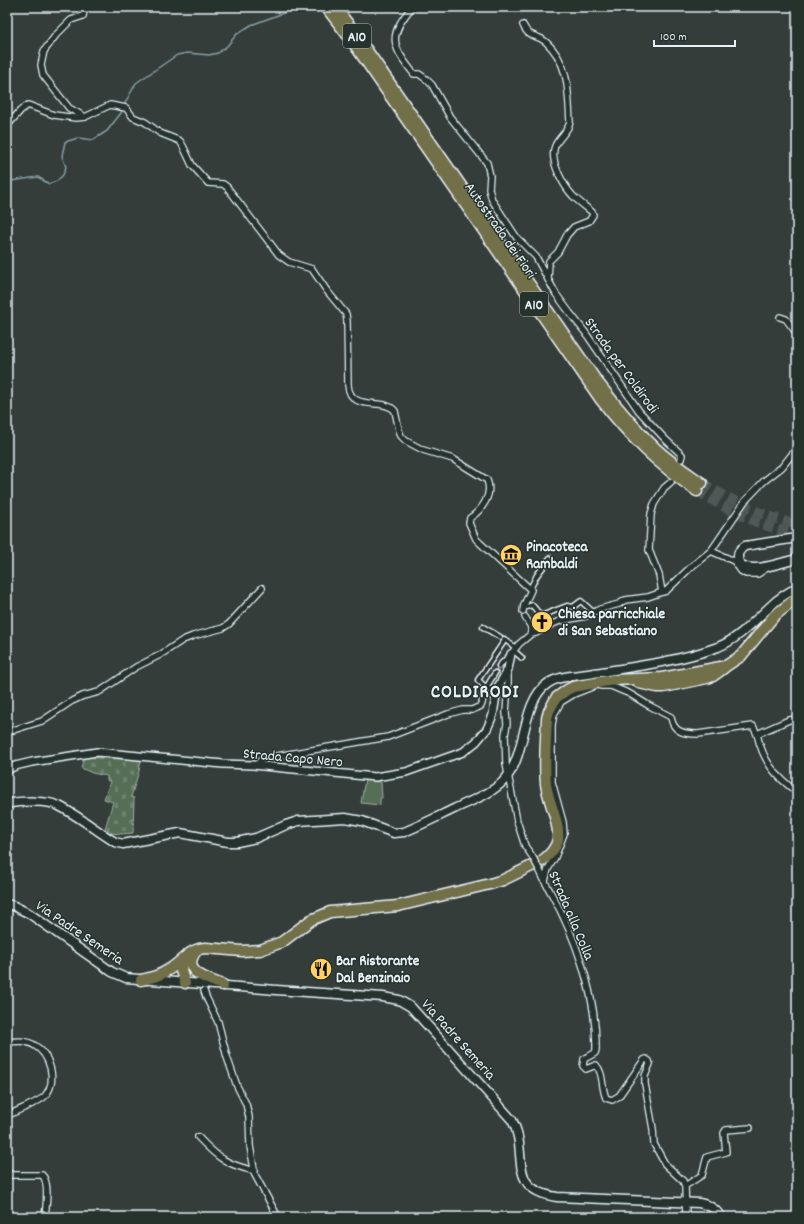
<svg xmlns="http://www.w3.org/2000/svg" width="804" height="1224" viewBox="0 0 804 1224" font-family="Dekko,sans-serif">
<defs>
<pattern id="cemetery-stones" width="16" height="16" patternUnits="userSpaceOnUse"><rect width="16" height="16" fill="#546e55"/><path d="M2 7V4a2 2 0 0 1 4 0v3zM10 15v-3a2 2 0 0 1 4 0v3z" fill="#6d836e"/></pattern>
</defs>
<rect width="100%" height="100%" fill="#343d3a"/>
<filter id="ink" filterUnits="userSpaceOnUse"><feTurbulence type="fractalNoise" baseFrequency=".025" numOctaves="2"/><feDisplacementMap in="SourceGraphic" scale="8" xChannelSelector="R" yChannelSelector="G"/><feConvolveMatrix kernelMatrix="1 2 1 2 8 2 1 2 1" color-interpolation-filters="sRGB"/></filter>
<g filter="url(#ink)">
<polygon fill="url(#cemetery-stones)" stroke="#9eb0a6" points="84,757 141,760 139,771 131,797 134,798 133,833 120,834 104,832 113,802 104,799 110,782 107,781 107,776 92,773 81,768"/>
<polygon fill="#546e55" stroke="#9eb0a6" points="365,780 381,782 382,798 380,798 380,805 361,803"/>
<g fill="none" stroke-linecap="round" stroke-linejoin="round">
<polyline stroke="#889fa6" stroke-width="1.5" points="7,188 11,181 38,177 49,184 57,181 63,175 66,167 62,156 65,142 78,138 93,140 107,131 121,113 124,105 136,83 177,55 187,53 209,55 218,53 227,46 237,34 251,25 286,12 291,7"/>
<g stroke="#4f5856" stroke-width="10" stroke-dasharray="10 5" stroke-linecap="butt">
<path d="M702,483C734,502 761,515 797,525"/>
<path d="M697,491C729,511 761,526 797,535"/>
</g>
<g stroke="#e8f1f8" stroke-width="7">
<g id="pedestrian">
<polyline points="530,589 537,575 550,558"/>
<polyline points="524,608 532,605 541,616 567,606 573,607 581,601 593,612"/>
<polyline points="483,627 500,637"/>
<polyline points="504,639 516,648"/>
<polyline points="514,651 522,658"/>
<polyline points="499,666 510,655"/>
<polyline points="495,673 486,688 478,680 505,640"/>
</g>
</g>
<g stroke="#e8f1f8" stroke-width="8">
<g id="minor">
<path d="M412,7C388,36 391,45 414,74H419L426,79L432,85L450,117L487,163L490,176L489,189L492,200L517,238L536,257L556,294L570,313L585,332L639,411L665,439L682,455L681,459"/>
<path d="M523,25C530,40 536,33 546,42C570,64 568,93 570,122C568,132 559,137 555,146C549,160 563,185 573,196C579,202 586,207 592,212L593,215L589,221L574,227L567,235L558,252L549,261L548,279"/>
<polyline points="85,117 69,108 43,75 41,65 44,51 56,35 71,20 83,16 85,7"/>
<path d="M7,126L21,110L28,105L54,115L76,118L85,117L110,105L126,108L133,117L145,122L160,133L180,141L183,146L192,165L208,183L223,184L227,187L279,255L289,262L312,269L327,291L346,314L347,321L348,385C350,413 385,397 395,411L399,430L401,436L406,441L423,450L453,459L487,480C493,495 482,510 470,518L469,523L476,539L480,543L531,590L524,605L523,611"/>
<polyline points="780,317 786,319 797,334"/>
<polyline points="711,551 734,561 741,571 746,574 758,574 767,568"/>
<polyline points="662,592 659,575 649,550 651,514 654,504 664,488 671,482"/>
<polyline points="525,617 531,627 531,634"/>
<polyline points="511,654 519,644 531,634 536,633 550,625 560,621 586,616 600,609 619,604 625,600 648,597 662,592 666,591 692,566 711,551 745,501 764,481 782,467 797,448"/>
<polyline points="508,670 508,683 506,713 507,724 505,735 506,764 517,821 525,846 532,856"/>
<path d="M609,683L611,686L630,694L648,705L671,717C673,732 684,734 698,734L753,726L757,734L789,720L797,719"/>
<polyline points="601,686 611,686"/>
<polyline points="7,732 42,721 72,701 83,696 99,692 136,667 160,655 183,640 193,636 223,628 229,624 262,588"/>
<path d="M757,734C763,761 775,776 797,792"/>
<path d="M256,765L261,760L271,757L388,737L448,714L463,710H472L481,706C484,700 482,694 486,688L497,693"/>
<path d="M540,871C546,885 554,898 561,912C581,953 597,1004 596,1050L595,1053L584,1059L583,1066L586,1069L596,1065C604,1073 601,1087 606,1098L612,1100L619,1096L644,1060L646,1059L649,1061L650,1064L645,1076V1084L653,1129L654,1144L665,1164L683,1181L685,1186L686,1217"/>
<polyline points="545,881 548,869 555,857 564,834 563,822 552,782 552,725 554,714 561,702 574,694 592,687"/>
<polyline points="204,991 206,997 218,1022 227,1057 237,1086 246,1104 249,1117 250,1146 255,1175 278,1217"/>
<path d="M7,1042C16,1041 26,1040 34,1045C50,1054 58,1081 45,1096C38,1103 17,1110 7,1116"/>
<path d="M198,1137C218,1158 225,1164 255,1171"/>
<path d="M7,1172L12,1175H42C50,1182 46,1206 45,1217"/>
<polyline points="685,1186 702,1175 707,1157 726,1152 724,1133 726,1130 750,1128"/>
</g>
</g>
<g stroke="#e8f1f8" stroke-width="10">
<polyline id="tertiary" points="7,770 15,766 32,762 97,752 223,764 253,765 375,777 406,772 463,752 476,742 487,729 493,715 497,689 508,669 511,654"/>
</g>
<g stroke="#e8f1f8" stroke-width="11">
<g id="secondary">
<path d="M797,538L745,546C741,549 738,551 738,556C737,580 785,561 797,559"/>
<path d="M7,804C20,801 48,800 59,806C77,815 97,831 115,842L123,844L180,833L228,842H237L256,838L286,825L298,821L345,818L362,821L394,833L404,832C421,825 437,817 454,809C472,800 498,792 509,774C526,749 523,701 547,684C559,675 579,676 594,673C634,667 680,661 718,647C740,638 757,618 775,602C782,596 790,592 797,587"/>
<path d="M7,904L14,906L30,914L112,972L126,978L276,990L383,997L399,1000L411,1007L512,1120C530,1152 504,1189 557,1197L699,1203C709,1205 715,1208 721,1217"/>
</g>
</g>
<g stroke="#e8f1f8" stroke-width="13">
<g id="motorway">
<path d="M326,7L352,41L601,400C631,438 657,464 697,491"/>
<polyline points="335,7 356,34"/>
<path d="M366,49L596,380C616,406 637,432 662,454C675,465 689,474 702,483"/>
<polyline points="639,683 657,687 664,687 707,678 713,676 724,668"/>
<path d="M197,950C179,972 207,979 223,985"/>
<polyline points="182,960 181,971 185,983"/>
<path d="M141,980C151,978 160,976 168,970C181,963 190,948 206,948L242,951L260,950L282,942L311,920L330,912L398,906L490,884L503,880L542,861C550,855 556,849 558,839C560,822 548,801 546,784C544,763 546,740 547,718L549,711L556,698L567,690L573,687L613,680L662,678L726,666L741,656L774,616L797,598"/>
</g>
</g>
<use href="#pedestrian" stroke="#26332d" stroke-width="4"/>
<use href="#minor" stroke="#26332d" stroke-width="5.5"/>
<use href="#tertiary" stroke="#26332d" stroke-width="7"/>
<use href="#secondary" stroke="#26332d" stroke-width="8"/>
<use href="#motorway" stroke="#726f4a" stroke-width="10"/>
<g stroke="#e8f1f8" stroke-width="8" stroke-linecap="butt">
<polyline id="minor-bridge" points="532,856 540,871"/>
</g>
<use href="#minor-bridge" stroke="#26332d" stroke-width="5.5"/>
</g>
</g>
<defs>
<g id="museum-disc" transform="scale(1.15)"><circle r="9.5" fill="#ffd166" stroke="#26332d"/><path d="M0-6L6-3V-2H-6V-3ZM-5-1h2V3h-2ZM-1-1h2V3h-2ZM3-1h2V3H3ZM-6 4H6V6H-6Z" fill="#111"/></g>
<g id="church-disc" transform="scale(1.15)"><circle r="9.5" fill="#ffd166" stroke="#26332d"/><path d="M-1.2-6h2.4v3.5h3.3v2.4h-3.3V6h-2.4V-.1h-3.3v-2.4h3.3Z" fill="#111"/></g>
<g id="restaurant-disc" transform="scale(1.15)"><circle r="9.5" fill="#ffd166" stroke="#26332d"/><path d="M-5-6h1v4h1v-4h1v4h1v-4h1v5L-1.5 .5V6h-2V.5L-5-1ZM5-6V6H3V1.5H1.5Q1.5-4 5-6Z" fill="#111"/></g>
</defs>
<g fill-rule="evenodd">
<use href="#museum-disc" x="511" y="555"/>
<use href="#church-disc" x="542" y="622"/>
<use href="#restaurant-disc" x="321" y="969"/>
</g>
<g text-anchor="middle" stroke-width="3" stroke-linejoin="round" paint-order="stroke">
<g fill="#26332d" stroke="#aeb8bb" stroke-width="1">
<rect x="343" y="24" width="28" height="24" rx="3"/>
<rect x="520" y="292" width="28" height="24" rx="3"/>
</g>
<g font-size="14" font-weight="bold" fill="#e8f1f8">
<text x="357" y="41">A10</text>
<text x="534" y="309">A10</text>
</g>
<g font-size="15" fill="#e8f1f8" stroke="#26332d">
<text transform="translate(501 230) rotate(55)" y="5">Autostrada dei Fiori</text>
<text transform="translate(622 365) rotate(54)" y="5">Strada per Coldirodi</text>
<text transform="translate(293 757) rotate(5)" y="5">Strada Capo Nero</text>
<text transform="translate(572 915) rotate(67)" y="5">Strada alla Colla</text>
<text transform="translate(80 932) rotate(34)" y="5">Via Padre Semeria</text>
<text transform="translate(459 1039) rotate(48)" y="5">Via Padre Semeria</text>
</g>
<g font-size="15" font-weight="bold" fill="#e8f1f8" stroke="#26332d" text-anchor="start">
<text x="526" y="551">Pinacoteca<tspan x="526" dy="17">Rambaldi</tspan></text>
<text x="558" y="618">Chiesa parricchiale<tspan x="558" dy="17">di San Sebastiano</tspan></text>
<text x="336" y="965">Bar Ristorante<tspan x="336" dy="17">Dal Benzinaio</tspan></text>
</g>
<g font-size="19" font-weight="bold" letter-spacing="1" fill="#e8f1f8" stroke="#26332d">
<text x="475" y="697">COLDIRODI</text>
</g>
</g>
<rect width="804" height="1224" fill="none" stroke="#26332d" stroke-width="24"/>
<rect x="12" y="12" width="780" height="1200" fill="none" stroke="#e8f1f8" stroke-width="1.5" filter="url(#ink)"/>
<path d="M654 40v6h81v-6" fill="none" stroke="#e8f1f8" stroke-width="2"/>
<text x="660" y="40" font-size="12" fill="#e8f1f8" stroke="#26332d" stroke-width="3" paint-order="stroke">100 m</text>
</svg>
